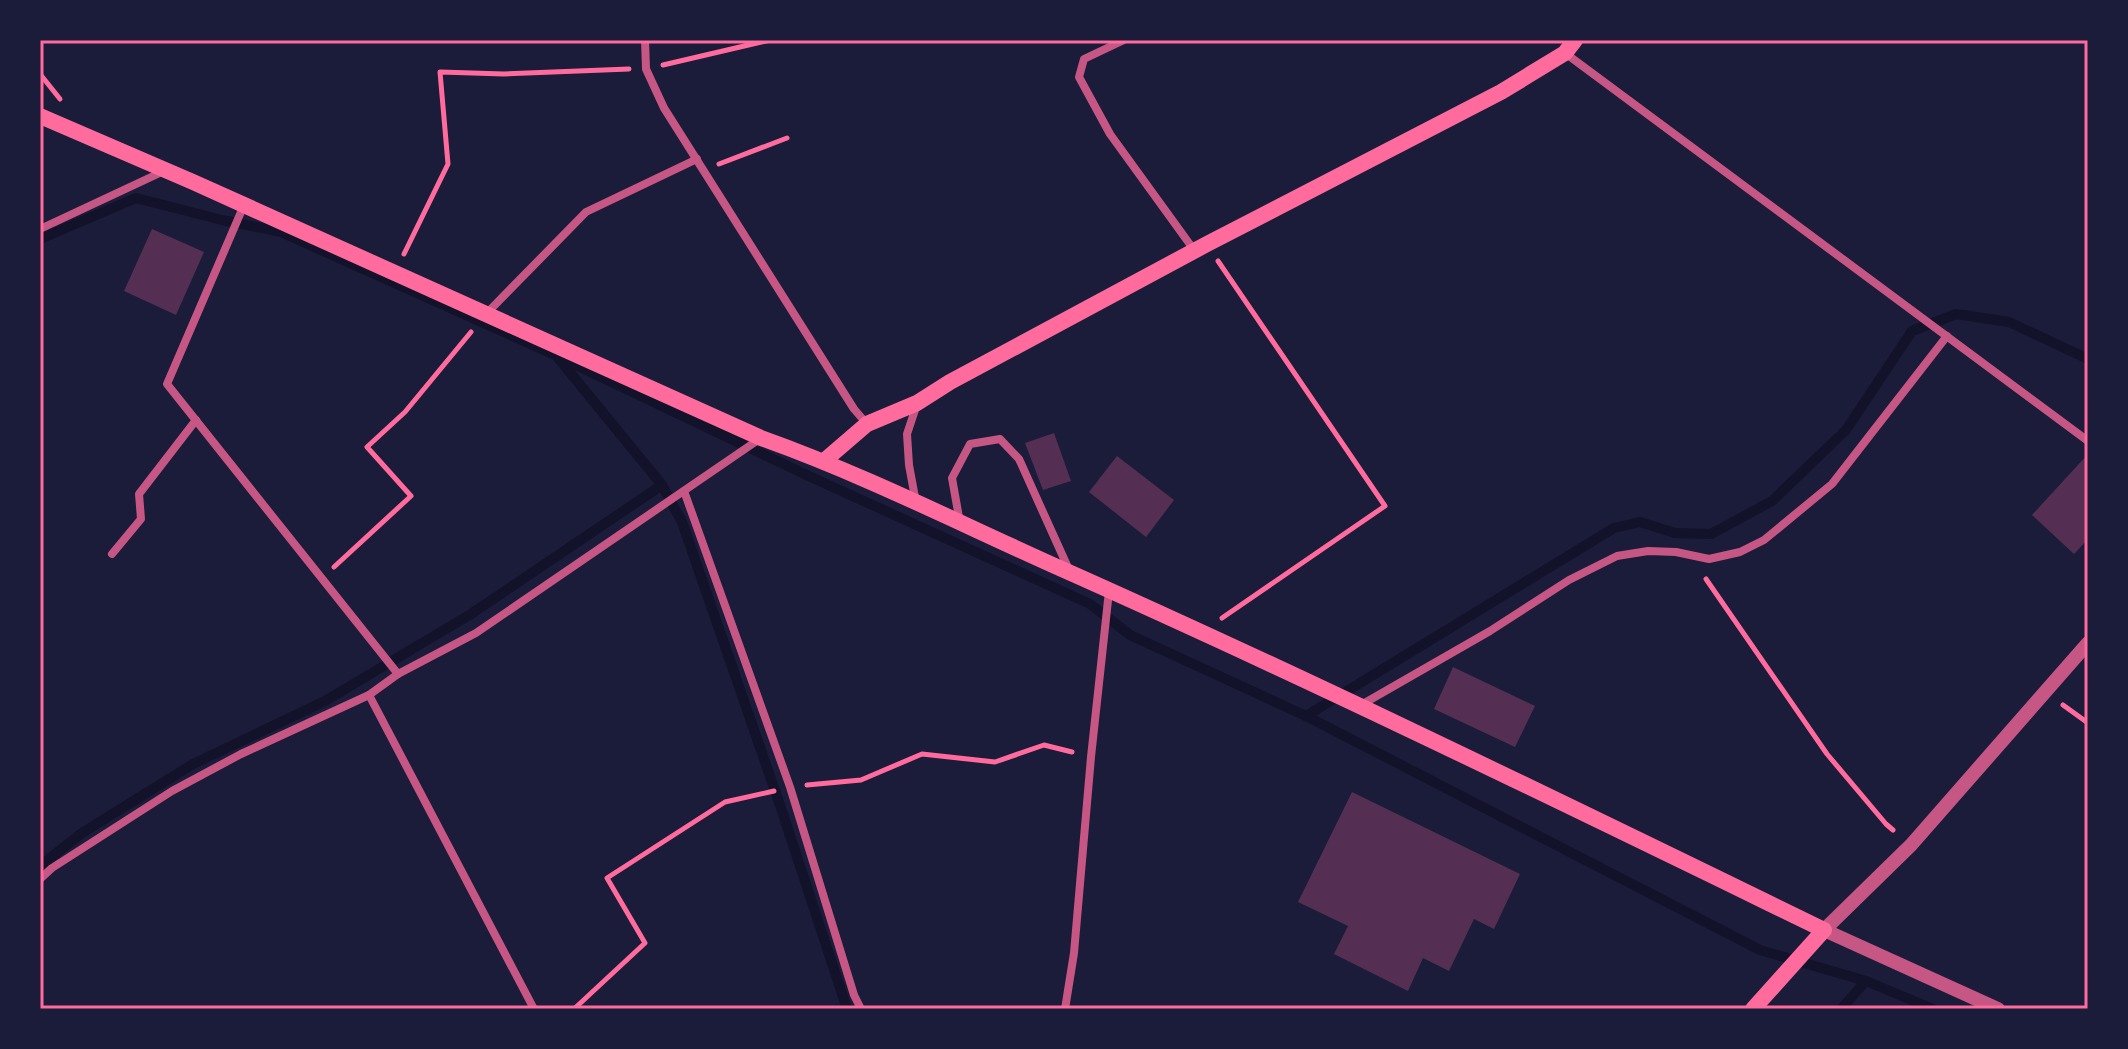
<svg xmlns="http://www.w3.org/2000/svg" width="2128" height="1049" viewBox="0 0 2128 1049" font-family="'Playfair Display',serif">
<rect width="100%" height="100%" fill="#1b1b3a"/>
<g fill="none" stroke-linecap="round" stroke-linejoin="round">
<g stroke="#12122b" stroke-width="10">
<polyline points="40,239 136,198 222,220 281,232 555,355 813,478 1090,604 1130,635 1306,716 1614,528 1640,522 1675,533 1711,534 1772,501 1846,430 1912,331 1956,314 2009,322 2088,359"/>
<polyline points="559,359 662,485 682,522 781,808 847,1009"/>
<polyline points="1306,716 1760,950 1866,981 1933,1009"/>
<polyline points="40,866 82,833 193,764 325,701 471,614 662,485"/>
<polyline points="1841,1009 1866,981"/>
</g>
</g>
<g fill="#542f53">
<polygon points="152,229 204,252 176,315 124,291"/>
<polygon points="1054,433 1071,481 1043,490 1025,443"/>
<polygon points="2088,454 2088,539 2074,554 2032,515"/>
<polygon points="1117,456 1174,500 1146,537 1089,492"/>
<polygon points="1453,667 1535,706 1515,747 1434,709"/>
<polygon points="1352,792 1520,874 1494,929 1474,919 1449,971 1423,958 1408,991 1334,954 1348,926 1298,902"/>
</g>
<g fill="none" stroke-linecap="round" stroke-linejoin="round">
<g stroke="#ff6b9d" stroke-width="5">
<polyline points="663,65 770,40"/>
<polyline points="40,74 60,99"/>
<polyline points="719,164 787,138"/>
<polyline points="404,254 448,164 440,72 504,74 629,69"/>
<polyline points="1218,261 1385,506 1222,618"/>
<polyline points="334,567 411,496 367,447 405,412 471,332"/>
<polyline points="1706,579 1827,754 1886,824 1893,830"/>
<polyline points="2063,705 2088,723"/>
<polyline points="807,785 861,780 922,754 995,762 1044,745 1072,752"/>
<polyline points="574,1009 645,943 607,878 725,802 774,791"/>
</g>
<g stroke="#c65784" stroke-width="8">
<polyline points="645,40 646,69 664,108 854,409 867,424"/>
<polyline points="1124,40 1084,59 1079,77 1110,134 1194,250"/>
<polyline points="1565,53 2088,441"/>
<polyline points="244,205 167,384 398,674"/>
<polyline points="40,229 164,171"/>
<polyline points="487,313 586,212 697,159"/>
<polyline points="684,491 790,787 854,995 861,1009"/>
<polyline points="916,503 909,465 907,434 917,404"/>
<polyline points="960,523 952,478 970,444 1000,439 1019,459 1070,572"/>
<polyline points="112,554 141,519 139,494 196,420"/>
<polyline points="369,695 534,1009"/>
<polyline points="1361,705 1490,631 1569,580 1617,556 1648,551 1676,552 1709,559 1740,552 1764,540 1832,484 1947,336"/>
<polyline points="40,879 52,868 172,791 241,754 369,695 398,674 476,633 761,438"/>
<polyline points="1065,1009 1074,953 1091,757 1109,591"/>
</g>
<polyline stroke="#c65784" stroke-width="14" points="1998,1009 1824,930 1911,845 2088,643"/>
<g stroke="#ff6b9d" stroke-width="16">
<path d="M40,116L193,182L761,438C862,474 957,522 1055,566C1314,681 1569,806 1824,930L1753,1009"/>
<polyline points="824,461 867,424 917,403 950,382 1207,244 1501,92 1565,53 1575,40"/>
</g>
</g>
<rect width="2128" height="1049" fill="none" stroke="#1b1b3a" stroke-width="84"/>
<rect x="42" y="42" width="2044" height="965" fill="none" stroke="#ff6b9d" stroke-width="3"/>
</svg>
